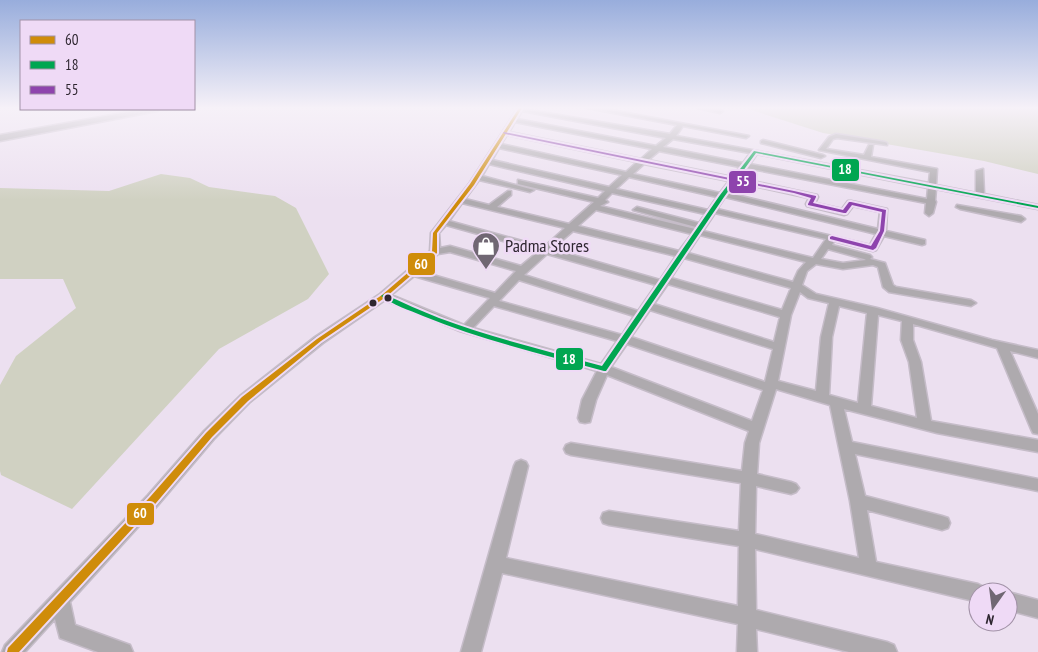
<svg xmlns="http://www.w3.org/2000/svg" width="1038" height="652" viewBox="0 0 1038 652" font-family="'PT Sans Narrow',sans-serif">
<rect width="100%" height="100%" fill="#ece0f0"/>
<g fill="#d0d1c2">
<polygon points="745,108 1038,108 1038,174 984,161 823,133"/>
<polygon points="161,174 190,178 209,187 275,196 296,208 329,274 308,299 219,349 72,509 1,475 0,471 0,385 16,356 76,308 63,279 0,279 0,188 109,191"/>
</g>
<g fill="none" stroke-linecap="round" stroke-linejoin="round">
<g stroke="#c5bcc8" stroke-width="3">
<g id="minor">
<path d="M518,108L670,134L677,125L587,108H601L749,136L746,138L683,126L676,136L929,183L930,172L819,150L829,137L836,134L885,142L887,143V145L837,138L833,139L826,149L864,155L869,145H873L871,157L937,169L936,185L976,193V171L983,169L984,194L1038,205V209L936,189L935,200L936,202L933,213L929,216L925,213L926,203L747,168L739,178L817,195L818,197L815,203L842,209L848,201H851L887,209L886,231L925,240V244L922,245L884,236L876,250L873,251L834,241L832,245L870,255L872,257L870,259L885,263L893,285L896,287L971,300L976,303L971,306L889,292L883,287L878,267L873,265L843,269L816,264L807,271L802,285L816,294L877,308L992,340L1038,350V358L1010,351L1038,414V434L1033,433L1031,429L997,348L913,324V340L921,362L931,421L1038,440V452L937,433L844,409L852,442L1038,479V491L855,454L865,496L942,516L948,518L950,523L948,528L942,530L867,510L876,562L978,584L984,587L986,592H978V602L755,549L756,610L887,642L894,645L897,652H849L756,629L757,652H737L738,624L502,573L481,652H461L514,466L516,462L521,460L526,462L528,466L506,558L738,606L739,546L609,525L603,523L601,518L603,513L609,511L739,531L741,483L571,455L566,453L564,449L566,445L571,443L742,471L745,443L749,431L607,375L596,400L590,422L585,423L580,422L578,418L582,400L597,371L460,331L385,300L323,343L250,402L214,439L158,505L70,602L75,625L130,645L133,652H98L60,638L55,619L25,652H2L5,645L148,495L204,431L240,396L315,337L380,294L430,251L431,233L469,184ZM522,111L666,138L656,146L517,119ZM515,122L652,149L641,159L509,132ZM507,135L637,162L626,172L501,144ZM673,139L750,153L743,163L663,147ZM499,148L622,175L609,187L492,160ZM659,151L740,167L732,177L648,160ZM757,154L928,188L927,199L750,164ZM489,164L605,191L598,198L518,180V184L594,202L569,224L497,207L511,195V191H508L489,205L465,199L479,180L530,192L534,190L482,176ZM644,164L729,181L720,193L633,174ZM629,177L717,197L708,210L616,189ZM736,182L809,198L806,204L807,206L844,215L847,214L853,206L880,212L878,229L728,193ZM612,193L705,214L699,223L637,207L633,210L696,227L695,229L600,206L608,202L605,200ZM725,197L876,234L870,245L717,209ZM462,203L565,228L544,247L449,221ZM596,210L692,234L679,251L578,226ZM715,213L826,239L813,258L703,231ZM446,225L539,251L521,266L450,246L440,248L439,233ZM573,231L676,256L660,280L552,249ZM700,235L806,262L798,271L793,282L688,253ZM828,249L864,259L866,260L843,263L821,259ZM450,252L516,271L495,293L419,271L438,254ZM547,254L656,285L638,311L524,275ZM684,258L791,288L782,310L671,278ZM414,276L490,298L464,325L391,295ZM519,280L634,316L622,335L499,301ZM668,284L780,317L774,342L654,304ZM800,292L808,298L829,303L821,337L816,391L778,381L791,315ZM494,306L617,341L601,364L473,328ZM839,306L867,313L858,403L829,395L832,337ZM650,310L773,349L765,382L631,337ZM878,315L902,321L901,340L909,362L917,418L871,406ZM627,344L763,390L752,421L611,367ZM776,389L830,405L850,501L859,558L755,534L756,486L791,494L796,492L799,488L796,484L791,482L757,474L759,443Z"/>
<polygon points="697,108 713,108 723,111 720,113"/>
<polygon points="763,140 823,155 825,156 821,158 761,143 761,141"/>
<polygon points="957,205 1021,216 1025,219 1021,222 960,209 956,207"/>
<polygon points="1008,592 1038,600 1038,618 1008,610"/>
</g>
</g>
<g stroke="#c5bcc8" stroke-width="3">
<polygon id="major" points="145,109 161,109 157,111 0,141 0,135"/>
</g>
<use href="#minor" fill="#aeaaae" fill-rule="evenodd"/>
<use href="#major" fill="#a8a4a9" fill-rule="evenodd"/>
<g stroke="#efdaf6" stroke-width="4">
<polygon id="bus-1" points="519,108 522,108 474,185 437,233 437,253 386,297 321,341 248,401 212,437 156,503 19,652 7,652 8,648 150,497 206,433 242,397 317,339 382,295 432,252 433,233 470,184"/>
</g>
<g stroke="#efdaf6" stroke-width="4">
<path id="bus-2" d="M754,151L1038,206V208L756,153L724,197L606,371H604C543,354 481,340 423,316C409,310 393,305 381,296L384,294L386,295C404,303 421,311 439,318C492,338 548,351 602,366L720,195Z"/>
</g>
<g stroke="#efdaf6" stroke-width="4">
<polygon id="bus-3" points="504,132 794,191 816,196 816,197 813,203 843,210 849,202 851,202 886,210 884,231 876,248 873,250 830,239 830,237 832,236 871,246 880,231 882,212 852,205 846,213 844,213 808,205 808,204 811,198 794,193 505,134 503,133"/>
</g>
<use href="#bus-1" fill="#cf8c0a" fill-rule="evenodd"/>
<use href="#bus-2" fill="#00a651" fill-rule="evenodd"/>
<use href="#bus-3" fill="#8e44ad" fill-rule="evenodd"/>
</g>
<linearGradient id="sky" x2="0" y2="1"><stop stop-color="#98addc"/><stop offset="0.54" stop-color="#f6f1f8"/><stop offset="1" stop-color="#f6f1f8" stop-opacity="0"/></linearGradient>
<rect width="1038" height="200" fill="url(#sky)"/>
<defs>
<g id="shop-pin" transform="scale(1.4375)"><path d="M0 17L-7.5 6A9.5 9.5 0 1 1 7.5 6Z" fill="#706773" stroke="#efdaf6"/><path d="M-5-2.5h2.3a2.7 3.5 0 0 1 5.4 0H5L5.5 6h-11ZM-1.5-2.5h3a1.5 2.3 0 0 0-3 0Z" fill="#fff"/></g>
</defs>
<g fill-rule="evenodd">
<use href="#shop-pin" x="486" y="246"/>
</g>
<g fill="#2e2630" stroke="#efdaf6" stroke-width="2">
<circle cx="388" cy="298" r="4.5"/>
<circle cx="373" cy="303" r="4.5"/>
</g>
<g text-anchor="middle" stroke-width="5" stroke-linejoin="round" paint-order="stroke">
<g font-size="18" fill="#2e2630" stroke="#efdaf6" text-anchor="start">
<text x="505" y="252">Padma Stores</text>
</g>
</g>
<g stroke="#efdaf6" stroke-width="2">
<rect x="831" y="158" width="29" height="24" rx="5" fill="#00a651"/>
<rect x="728" y="170" width="29" height="24" rx="5" fill="#8e44ad"/>
<rect x="407" y="252" width="29" height="24" rx="5" fill="#cf8c0a"/>
<rect x="555" y="347" width="29" height="24" rx="5" fill="#00a651"/>
<rect x="126" y="502" width="29" height="24" rx="5" fill="#cf8c0a"/>
</g>
<g font-size="14" text-anchor="middle" font-weight="bold" fill="#fff">
<text x="845" y="174">18</text>
<text x="743" y="186">55</text>
<text x="421" y="269">60</text>
<text x="569" y="364">18</text>
<text x="140" y="518">60</text>
</g>
<rect x="20" y="20" width="175" height="90" fill="#efdaf6" stroke="#a292a7"/>
<rect x="30" y="36" width="25" height="8" fill="#cf8c0a" stroke="#a292a7"/>
<text x="65" y="45" font-size="15" fill="#2e2630">60</text>
<rect x="30" y="61" width="25" height="8" fill="#00a651" stroke="#a292a7"/>
<text x="65" y="70" font-size="15" fill="#2e2630">18</text>
<rect x="30" y="86" width="25" height="8" fill="#8e44ad" stroke="#a292a7"/>
<text x="65" y="95" font-size="15" fill="#2e2630">55</text>
<g transform="translate(993 607) rotate(194)"><circle r="24" fill="#efdaf6" stroke="#a292a7"/>
<path d="M0-4L9 19L0 12L-9 19Z" fill="#706773"/>
<text y="-8" font-size="14" font-weight="bold" text-anchor="middle" fill="#2e2630">N</text>
</g>
</svg>
